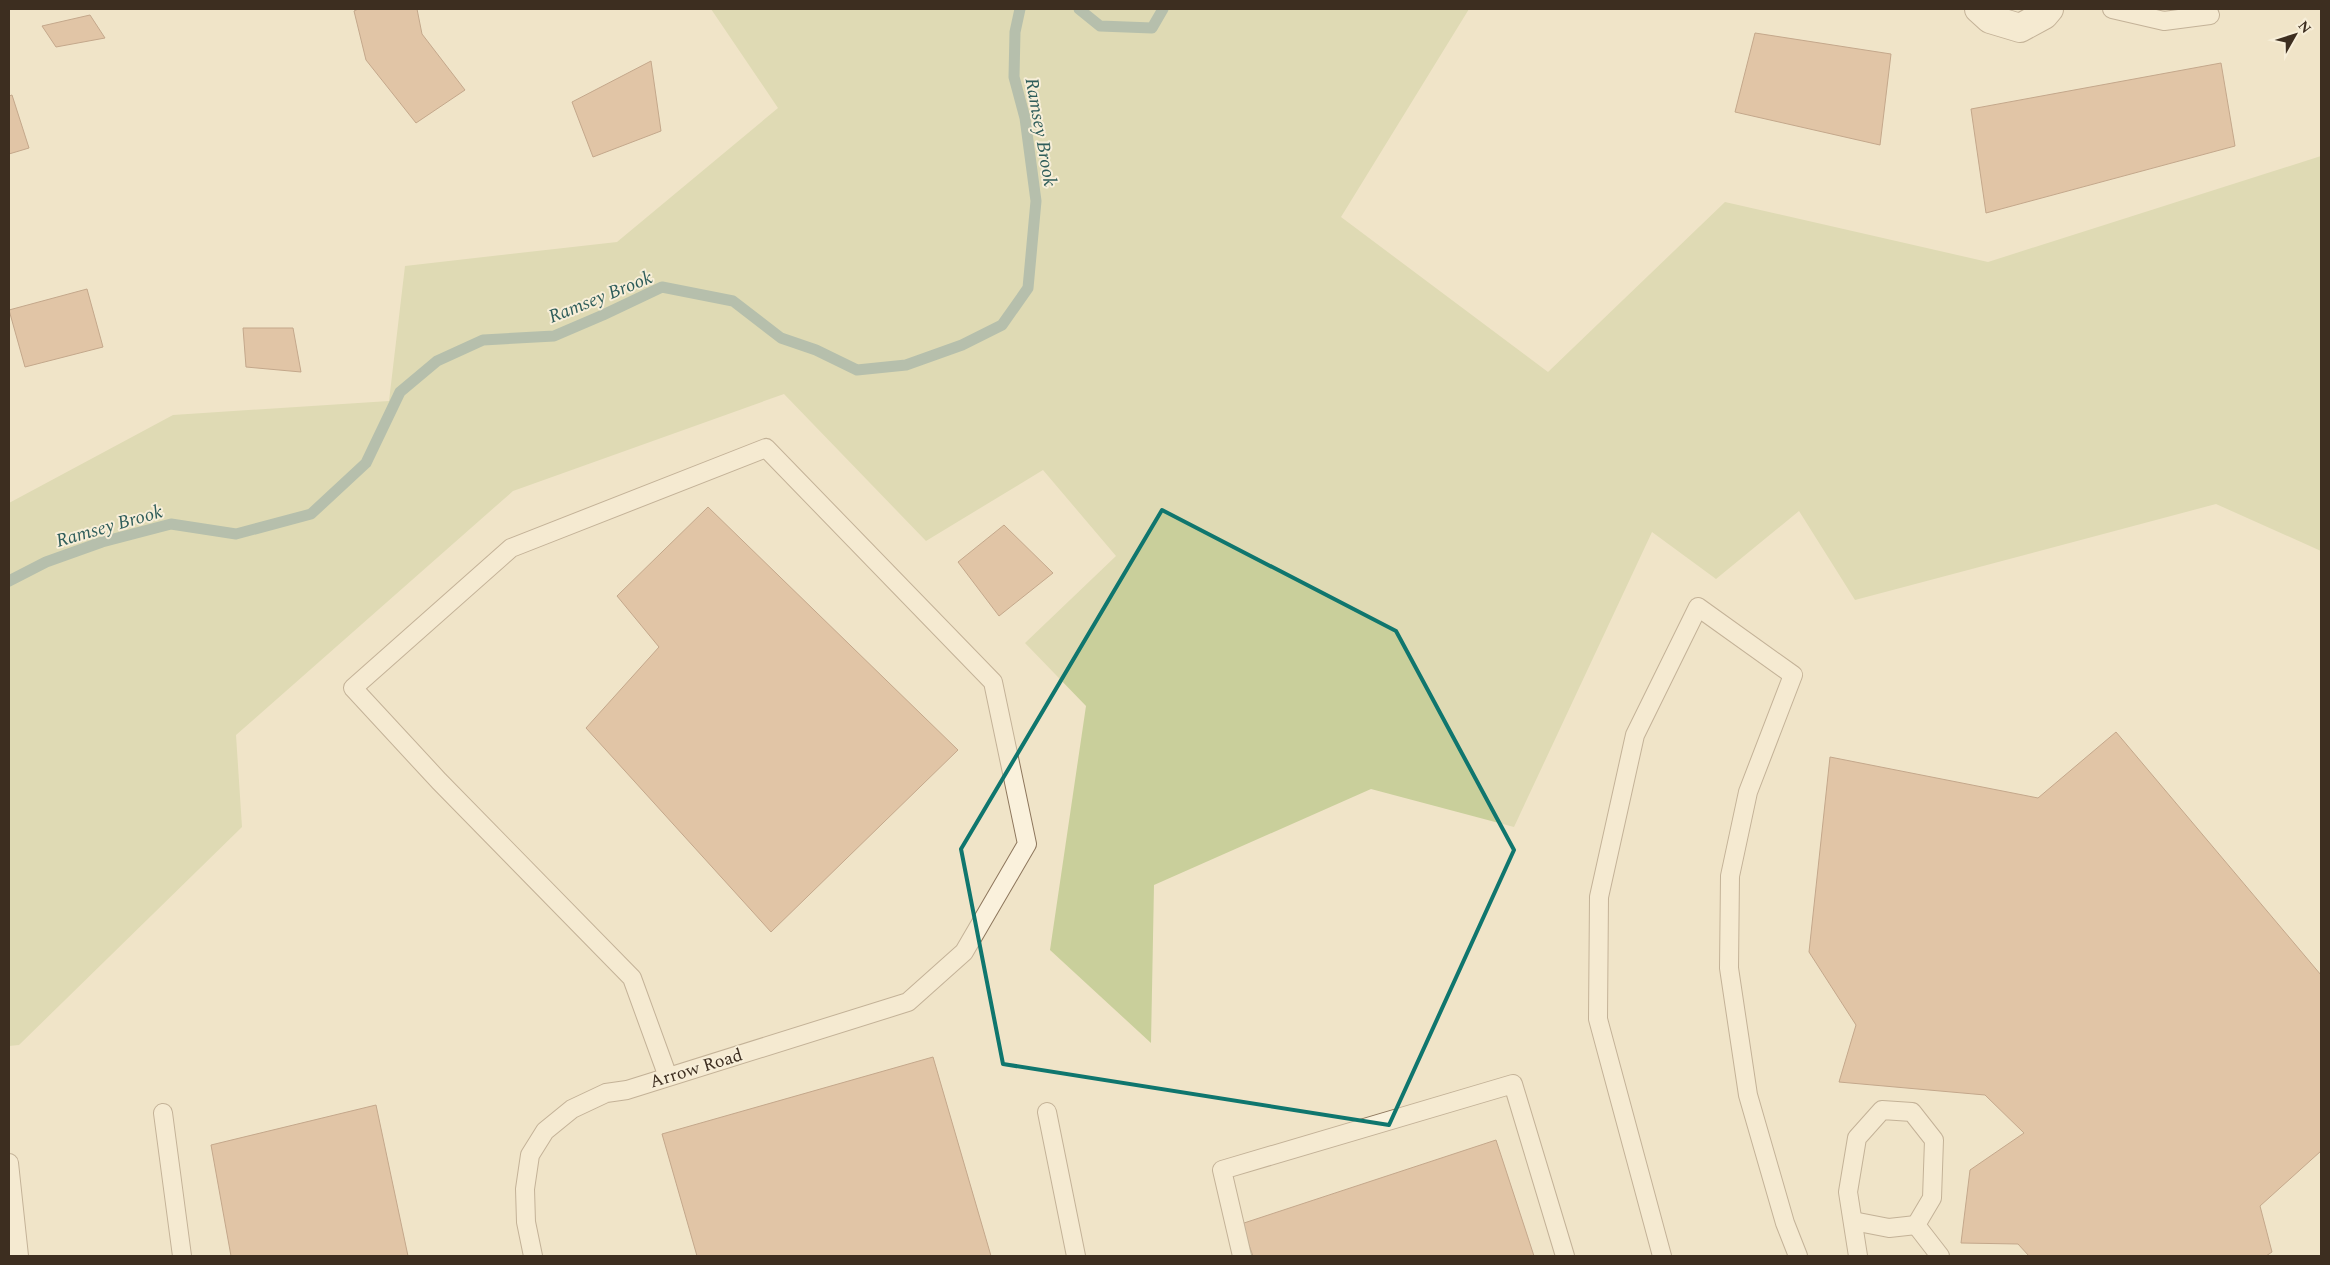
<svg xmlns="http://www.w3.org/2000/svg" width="2330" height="1265" viewBox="0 0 2330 1265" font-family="Spectral,serif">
<rect width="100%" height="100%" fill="#f0e4c8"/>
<polygon fill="#c9cf9b" points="711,9 1469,9 1341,217 1548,372 1725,202 1988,262 2321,156 2321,551 2216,504 1855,600 1799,511 1716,579 1652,532 1514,827 1371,789 1154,885 1151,1043 1050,950 1086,706 1025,643 1116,556 1043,470 926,541 784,394 513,491 236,735 242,827 19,1045 9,1046 9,503 173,415 389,401 405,266 617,242 778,108"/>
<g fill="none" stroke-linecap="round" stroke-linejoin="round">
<g stroke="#6f938a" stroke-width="11">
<polyline points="1079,9 1100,26 1152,28 1163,9"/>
<polyline points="9,581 46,562 102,542 171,524 236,534 311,514 366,463 400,392 437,361 483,340 554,336 603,315 662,287 733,301 781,338 816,350 857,370 906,365 962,345 1002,325 1028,288 1036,201 1025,118 1014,77 1015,32 1020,9"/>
</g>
</g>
<g fill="#cf9f7d" stroke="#8d5f41">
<polygon points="358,9 417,9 422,34 465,90 416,123 366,60 354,11"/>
<polygon points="90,15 105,38 56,47 42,26"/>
<polygon points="1755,33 1891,54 1880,145 1735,112"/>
<polygon points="651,61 661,131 593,157 572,102"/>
<polygon points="2221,63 2235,146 1986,213 1971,109"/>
<polygon points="12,95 29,148 9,154 9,96"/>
<polygon points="87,289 103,347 25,367 9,310"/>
<polygon points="243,328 293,328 301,372 246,367"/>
<polygon points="708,507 958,750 771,932 586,728 659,647 617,596"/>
<polygon points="1004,525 1053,573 999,616 958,562"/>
<polygon points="2116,732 2321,975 2321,1151 2260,1206 2272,1252 2266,1256 2029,1256 2018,1244 1961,1243 1970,1170 2024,1133 1985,1095 1839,1082 1856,1025 1809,952 1830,757 2038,798"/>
<polygon points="933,1057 991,1256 697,1256 662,1134"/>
<polygon points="376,1105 408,1256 231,1256 211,1145"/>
<polygon points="1496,1140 1534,1256 1253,1256 1241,1224"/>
</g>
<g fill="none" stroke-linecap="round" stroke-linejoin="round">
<g stroke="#8d765c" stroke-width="20">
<g id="service">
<polyline points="2112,9 2164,21 2210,15"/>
<polyline points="1047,1112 1076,1256"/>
<polyline points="163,1113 182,1256"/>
<polyline points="9,1163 19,1256"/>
<polyline points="1853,1221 1889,1228 1916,1225"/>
<polyline points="1916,1225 1940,1256"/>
<polyline points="533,1256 526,1222 525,1189 530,1155 545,1131 572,1109 606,1093 627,1090 908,1002 964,952 1027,844 993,682 766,448 511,548 353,688 439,781 632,978 668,1077"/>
<polyline points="1242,1256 1222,1170 1513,1084 1565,1256"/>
<polyline points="1662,1256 1598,1019 1599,897 1635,735 1698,607 1793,675 1748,792 1730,876 1729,968 1748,1095 1785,1223 1798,1256"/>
<polyline points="1858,1256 1848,1192 1857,1138 1882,1110 1912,1112 1934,1140 1932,1198 1916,1225"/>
</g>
</g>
<g stroke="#8d765c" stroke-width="30">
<polyline id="minor" points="1979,9 1990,19 2020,28 2044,15 2049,9"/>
</g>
<use href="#service" stroke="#faf1dc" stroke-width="18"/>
<use href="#minor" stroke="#faf1dc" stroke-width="28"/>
</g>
<path d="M0 0H2330V1265H0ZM1162,510L1396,631L1514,850L1389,1125L1003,1064L961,849Z" fill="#f0e4c8" fill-opacity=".55" fill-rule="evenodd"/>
<path fill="none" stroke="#0f766e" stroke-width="4" stroke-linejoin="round" d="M1162,510L1396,631L1514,850L1389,1125L1003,1064L961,849Z"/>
<g text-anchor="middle" stroke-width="4" stroke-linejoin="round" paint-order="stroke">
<g font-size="18" fill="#3d2e20" stroke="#f7eed8">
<text transform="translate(696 1068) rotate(-17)" y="6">Arrow Road</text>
</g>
<g font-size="19" font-style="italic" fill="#2f5d5a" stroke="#f7eed8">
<text transform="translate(1042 132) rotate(80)" y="7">Ramsey Brook</text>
<text transform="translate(600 296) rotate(-22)" y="7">Ramsey Brook</text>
<text transform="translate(109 525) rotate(-16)" y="7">Ramsey Brook</text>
</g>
</g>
<rect width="2330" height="1265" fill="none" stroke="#3d2e20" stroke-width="20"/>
<g transform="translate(2295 35) rotate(51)" stroke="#f7eed8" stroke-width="4" paint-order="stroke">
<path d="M0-4L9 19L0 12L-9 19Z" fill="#3d2e20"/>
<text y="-8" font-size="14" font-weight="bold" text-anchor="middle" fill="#3d2e20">N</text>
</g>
</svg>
